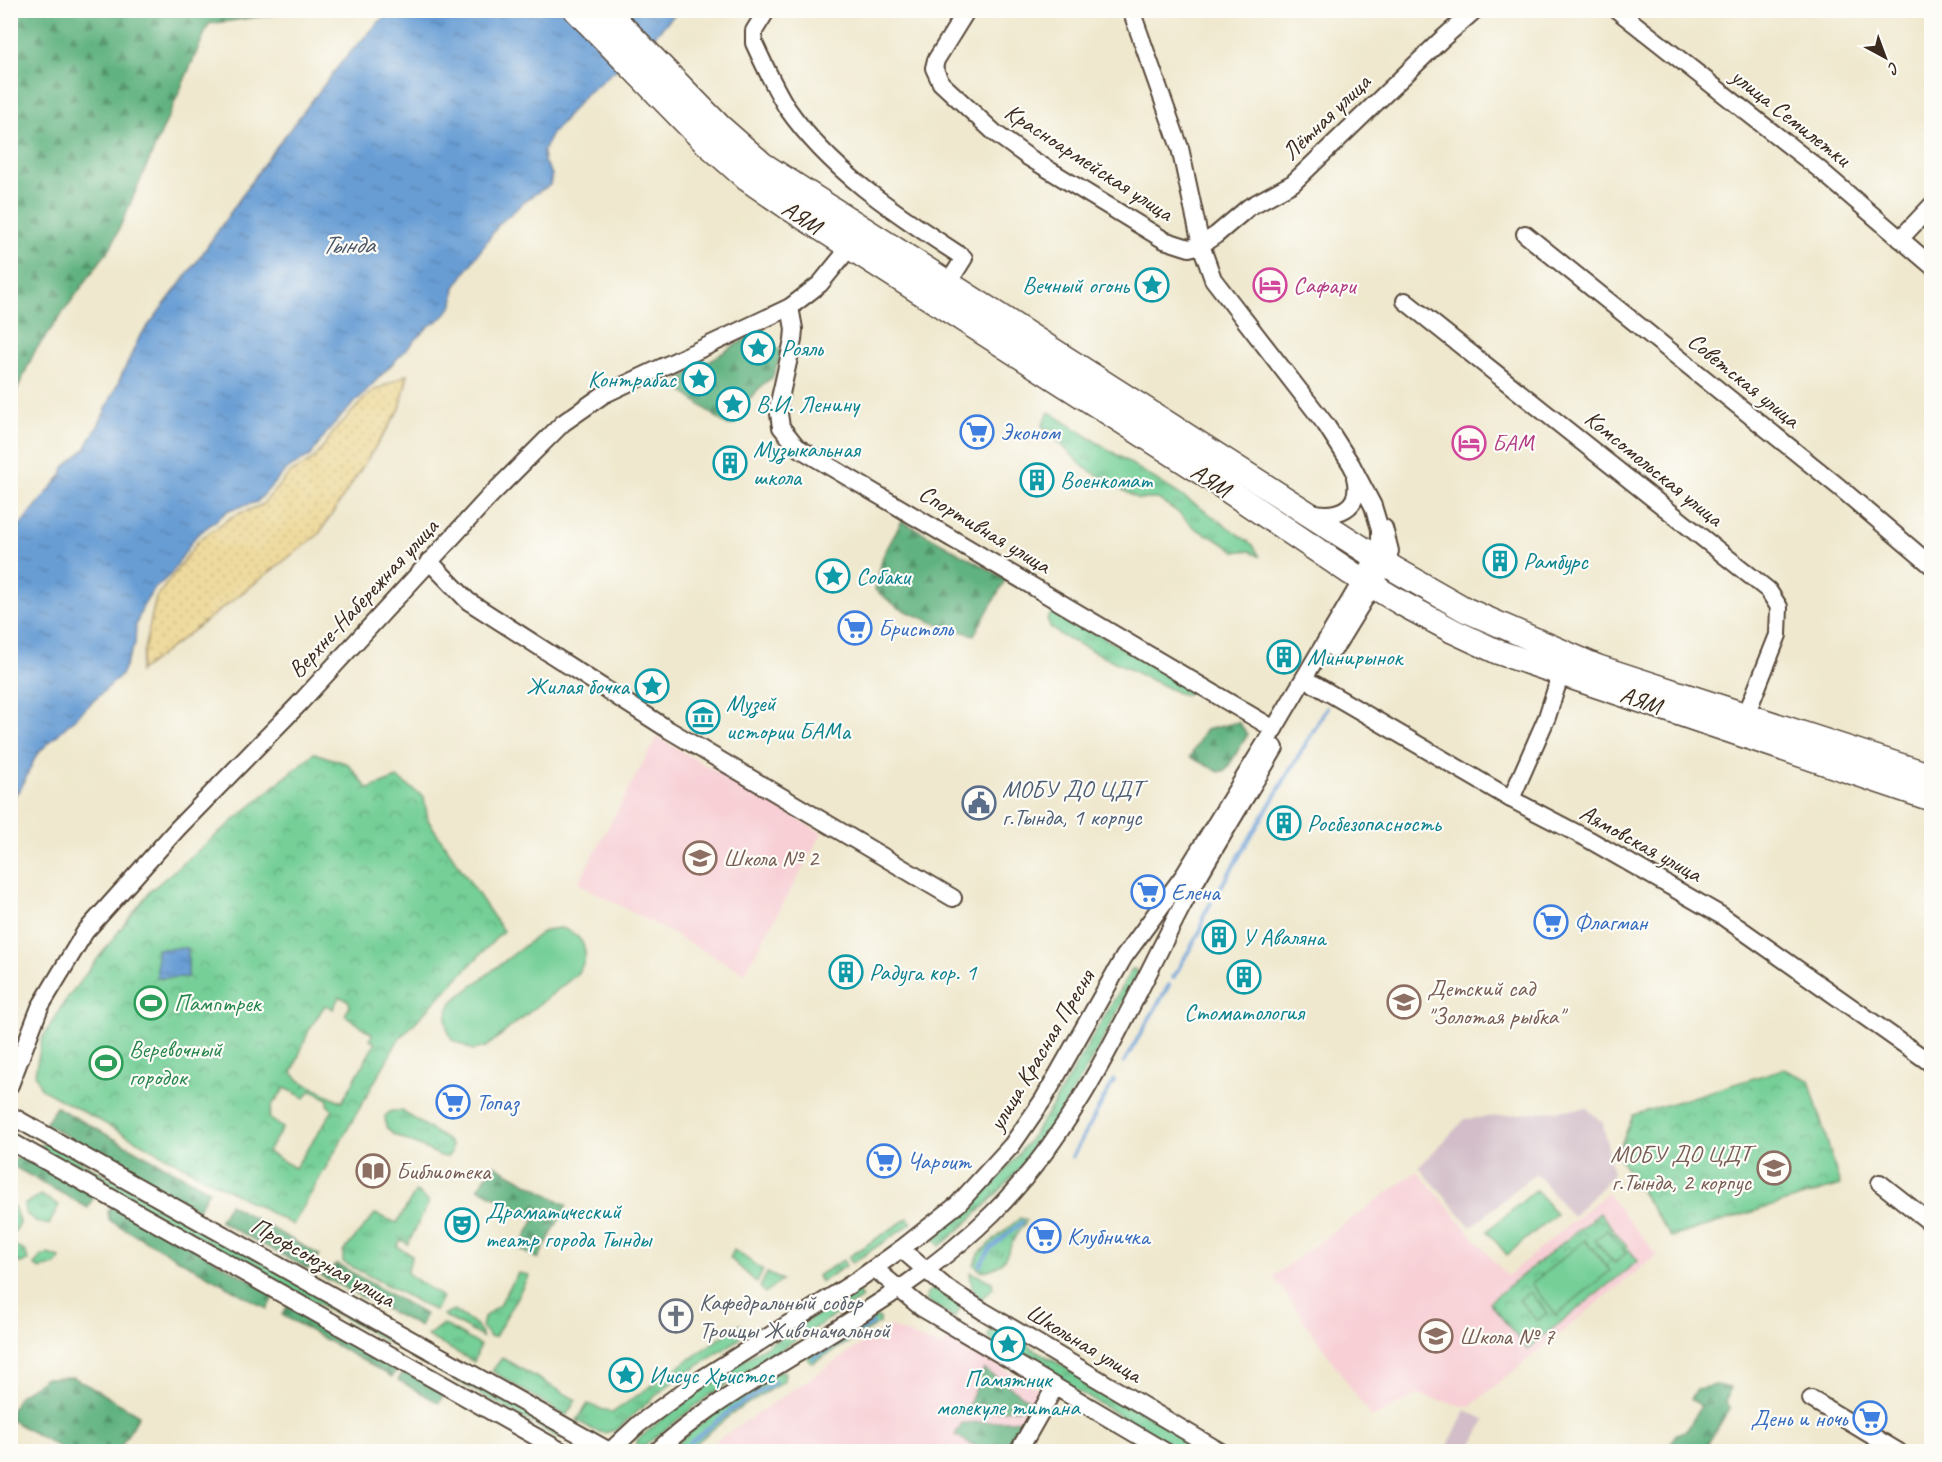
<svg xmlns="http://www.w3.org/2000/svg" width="1942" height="1462" viewBox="0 0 1942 1462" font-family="Caveat,sans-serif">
<defs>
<pattern id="grass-tufts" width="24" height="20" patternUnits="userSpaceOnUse" patternTransform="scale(1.5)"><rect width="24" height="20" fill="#75cf97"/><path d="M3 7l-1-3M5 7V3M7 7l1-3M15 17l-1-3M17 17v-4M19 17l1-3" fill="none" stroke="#61a87b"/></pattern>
<pattern id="forest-firs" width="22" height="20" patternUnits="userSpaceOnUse" patternTransform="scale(1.5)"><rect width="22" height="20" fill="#60b280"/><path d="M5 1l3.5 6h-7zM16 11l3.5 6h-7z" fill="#509168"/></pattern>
<pattern id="sand-dots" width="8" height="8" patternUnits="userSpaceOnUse" patternTransform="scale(1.5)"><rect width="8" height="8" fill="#eeda9e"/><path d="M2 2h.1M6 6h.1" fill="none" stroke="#cdbb88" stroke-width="1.8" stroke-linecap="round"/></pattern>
<pattern id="park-crowns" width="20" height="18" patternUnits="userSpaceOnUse" patternTransform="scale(1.5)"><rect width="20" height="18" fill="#75cf97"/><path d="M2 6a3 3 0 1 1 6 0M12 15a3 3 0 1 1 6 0" fill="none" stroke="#61a87b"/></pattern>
<pattern id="water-ripples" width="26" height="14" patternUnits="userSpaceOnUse" patternTransform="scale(1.5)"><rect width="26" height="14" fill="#689dd4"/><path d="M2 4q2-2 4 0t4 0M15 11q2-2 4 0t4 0" fill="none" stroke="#5780ab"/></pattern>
</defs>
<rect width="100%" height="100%" fill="#fdfcf7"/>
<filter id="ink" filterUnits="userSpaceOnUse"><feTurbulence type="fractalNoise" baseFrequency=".0167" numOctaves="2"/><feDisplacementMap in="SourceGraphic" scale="12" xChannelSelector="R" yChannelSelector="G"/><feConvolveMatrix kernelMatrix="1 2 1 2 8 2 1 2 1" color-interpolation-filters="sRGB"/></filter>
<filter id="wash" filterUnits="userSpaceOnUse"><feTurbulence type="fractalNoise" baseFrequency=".008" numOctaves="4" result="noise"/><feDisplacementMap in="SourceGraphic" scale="24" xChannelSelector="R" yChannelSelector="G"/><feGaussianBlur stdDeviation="1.35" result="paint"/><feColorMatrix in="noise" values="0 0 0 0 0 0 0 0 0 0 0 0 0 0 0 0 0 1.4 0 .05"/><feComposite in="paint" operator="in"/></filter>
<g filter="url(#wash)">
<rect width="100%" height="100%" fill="#efe8ce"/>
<g fill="#f7cfd5">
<polygon points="657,737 822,833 745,973 578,883"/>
<polygon points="1417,1171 1507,1276 1607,1193 1657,1255 1469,1407 1417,1395 1372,1418 1273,1276"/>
<polygon points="889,1326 941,1347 950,1338 1047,1394 1014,1451 699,1452"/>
</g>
<g fill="#d2bdc8">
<polygon points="1586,1108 1603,1123 1613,1175 1572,1217 1536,1173 1471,1227 1419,1167 1465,1119"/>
<polygon points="1466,1410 1485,1420 1469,1451 1445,1451"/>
</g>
<g fill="url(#grass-tufts)" stroke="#587c5a" stroke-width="1.5">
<polygon points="1049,412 1198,506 1253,545 1260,557 1250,551 1234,551 1221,542 1196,529 1175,510 1158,499 1138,499 1085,468 1042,426"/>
<polygon points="1055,609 1192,689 1186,695 1178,693 1062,636 1051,628 1047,619"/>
<path d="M1132,969H1135L1137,974C1106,1033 1076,1094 1036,1148C1008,1185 975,1217 940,1246L933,1238L995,1183L1027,1143L1053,1105Z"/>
<polygon points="391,1111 402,1111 447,1140 451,1145 451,1153 447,1157 441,1156 393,1134 386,1127 385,1116"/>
<polygon points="46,1142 409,1344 405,1352 43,1151 40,1145"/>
<polygon points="416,1191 429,1202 408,1244 401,1240 397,1247 412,1255 407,1273 442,1297 435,1311 343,1262 343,1252 375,1214 397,1223"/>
<polygon points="40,1195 59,1205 49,1225 37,1222 25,1213 24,1205"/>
<polygon points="14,1206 20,1224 11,1236 11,1207"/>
<polygon points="908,1218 912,1223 852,1263 848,1257"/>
<path d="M1020,1218L1027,1220C1024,1225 1019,1230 1016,1235C1006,1254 1006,1269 981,1271L974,1265L979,1254L989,1244Z"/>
<polygon points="12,1244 26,1252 28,1261 11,1265 11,1245"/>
<polygon points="734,1250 763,1270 757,1283 730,1258"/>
<polygon points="48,1254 60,1258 56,1265 40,1269 34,1265 41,1256"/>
<polygon points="843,1260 846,1266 821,1282 817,1276"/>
<path d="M970,1272L992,1282L993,1288L981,1299C972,1292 971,1283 970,1272Z"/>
<polygon points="518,1273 529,1275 495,1337 490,1337 482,1327 484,1317 500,1304"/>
<polygon points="767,1273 782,1280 765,1293 760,1287"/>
<polygon points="935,1288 962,1306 954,1318 927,1301 926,1296 929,1291"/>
<polygon points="857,1290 862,1298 711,1394 644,1446 637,1445 637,1440 686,1399 731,1368"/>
<polygon points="453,1310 477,1325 482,1337 443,1315"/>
<polygon points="877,1317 880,1318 880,1323 813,1363 809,1361 807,1358 811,1353"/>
<polygon points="443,1324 480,1345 474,1362 427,1336"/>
<polygon points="740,1324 744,1331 738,1340 667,1386 616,1430 604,1433 593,1430 577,1420 588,1404 612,1413"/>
<polygon points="994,1329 1001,1330 1209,1451 1181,1451 994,1343 988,1337 989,1332"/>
<polygon points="417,1349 564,1431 560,1439 413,1356"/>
<polygon points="502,1358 576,1400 566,1416 492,1371"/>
<polygon points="780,1370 785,1372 784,1381 734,1412 690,1448 682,1451 676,1450 674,1446 717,1410"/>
</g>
<g fill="url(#forest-firs)" stroke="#4e6e4f" stroke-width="1.5">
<polygon points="11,10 282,11 278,14 209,24 112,245 35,351 11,403"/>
<path d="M755,333L782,352L772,378C762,383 756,393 748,400L729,397L726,400L735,424L728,426L678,388L680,379Z"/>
<polygon points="902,521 1006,579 974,635 944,627 899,608 875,590 883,556"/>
<polygon points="1238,722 1248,734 1226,770 1219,772 1190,757 1205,730"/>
<polygon points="56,1107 209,1190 198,1210 45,1124"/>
<polygon points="27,1157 95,1193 88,1208 11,1165 10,1160"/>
<polygon points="494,1165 567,1205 538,1259 519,1249 535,1219 478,1188"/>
<polygon points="114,1204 275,1294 267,1309 109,1220 108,1210"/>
<polygon points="229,1204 319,1255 308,1269 219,1221"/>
<polygon points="337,1264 425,1314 420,1327 321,1276"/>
<polygon points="290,1302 401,1364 392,1377 282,1315"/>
<polygon points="406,1367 446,1390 439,1403 398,1380"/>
<polygon points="984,1369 1039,1407 965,1413"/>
<polygon points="73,1377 139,1415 118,1451 66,1451 11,1420 11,1411 19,1396 45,1378"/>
<polygon points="1716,1385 1730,1388 1726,1402 1730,1408 1703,1451 1666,1451 1676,1434 1687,1430 1701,1406 1691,1399 1697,1389"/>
<polygon points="1029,1420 1011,1451 984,1451 955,1435 962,1423"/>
</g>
<polygon fill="url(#sand-dots)" stroke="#94825e" stroke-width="1.5" points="408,374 400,409 319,534 139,672 156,598 199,540 233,516 262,505 289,474 314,459 336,429 371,392"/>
<g fill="url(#park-crowns)" stroke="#587c5a" stroke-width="1.5" fill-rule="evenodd">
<path d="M314,753L348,764L368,789L397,778L424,797L428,820L503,931L399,1039L293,1225L41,1089L35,1073L42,1039L65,1001L150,891ZM339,997L348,1000L350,1006L345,1015L372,1034L370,1040L375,1043L342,1102L300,1081L292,1073L309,1030L325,1005L333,1009ZM285,1088L305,1098L311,1090L328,1099V1106L333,1110L295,1168L267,1152L283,1128L269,1118L272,1105Z"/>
<polygon points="1783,1069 1809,1080 1840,1185 1671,1237 1617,1155 1633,1115"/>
<polygon points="1600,1213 1638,1261 1527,1349 1489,1302"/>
</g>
<g fill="#75cf97" stroke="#587c5a" stroke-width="1.5">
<path d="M561,928C585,935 593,955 576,975L486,1047L473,1050L452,1040C444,1026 444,1014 453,1001L541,933L551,929Z"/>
<polygon points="1536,1190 1556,1214 1507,1255 1487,1231"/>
<polygon points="1607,1230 1626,1253 1614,1263 1595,1240"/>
<polygon points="1585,1240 1610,1271 1556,1315 1531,1284"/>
<polygon points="1530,1292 1547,1313 1537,1321 1519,1300"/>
</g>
<g fill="url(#water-ripples)" stroke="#526479" stroke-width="1.5">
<polygon points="393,11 678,11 632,60 613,72 585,95 551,135 543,152 544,162 552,174 550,185 530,197 499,224 455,287 453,305 443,317 428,327 330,428 311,455 285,471 257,502 229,510 195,537 170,575 154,589 143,606 136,625 135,644 121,675 37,754 22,786 11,800 11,536 62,475 64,467 85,449 99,424 139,338 198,260 267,159 344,59 383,18"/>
<polygon points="188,948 188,977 157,978 157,949"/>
</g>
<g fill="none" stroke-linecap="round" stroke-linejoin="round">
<g stroke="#689dd4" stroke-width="4">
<polyline points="1219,890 1327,708"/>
<polyline points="1173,978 1202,928 1203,916 1211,903"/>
<polyline points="1124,1062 1169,985"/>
<polyline points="1072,1157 1114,1080"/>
<polyline points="980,1265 990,1249 1022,1222"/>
<polyline points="813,1358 873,1323"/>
<polyline points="686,1446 731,1410 775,1382"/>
</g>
</g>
</g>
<g filter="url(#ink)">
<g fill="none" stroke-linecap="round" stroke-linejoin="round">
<g stroke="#564638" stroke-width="20">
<g id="minor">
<path d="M767,10L754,31V43C764,65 774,87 787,108C833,174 899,215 964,258L949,282"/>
<polyline points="967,10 936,60 934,68 941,83 995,133 1028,157 1164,240 1189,248 1201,245 1216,235 1249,207 1293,183 1442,39 1475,10"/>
<polyline points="1617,10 1819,169 1932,266"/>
<polyline points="1525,234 1839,487 1932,566"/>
<polyline points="1900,239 1932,205"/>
<polyline points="1405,301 1768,590 1779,607 1778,635 1746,715"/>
<polyline points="790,307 794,329 793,340 778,407 781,427 797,447 1274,729"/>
<path d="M1310,512C1337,518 1363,509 1355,477"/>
<polyline points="429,561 468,601 669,730 953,898"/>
<polyline points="1334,649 1386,564 1390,551 1384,528"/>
<polyline points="1314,684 1511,799 1588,839 1722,916 1932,1064"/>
<polyline points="1511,799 1547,717 1561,673"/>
<polyline points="10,1085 40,1007 85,932 178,828 298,705 490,496 563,423 603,395 790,307 820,284 850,247"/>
<polyline points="10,1115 611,1452"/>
<polyline points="10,1141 563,1452"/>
<polyline points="1880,1183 1932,1224"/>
<polyline points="901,1249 948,1289 983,1311 1221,1452"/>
<polyline points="875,1269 922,1308 1166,1452"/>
<polyline points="1811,1399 1899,1452"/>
<polyline points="609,1452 639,1424 692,1385 859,1279 901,1249 958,1204 1012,1145 1043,1100 1124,957 1184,875 1274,729 1362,580 1380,543 1380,529 1373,506 1351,464 1326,425 1213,279 1201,245 1180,148 1131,10"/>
<path d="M656,1452C690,1420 730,1395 769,1371C847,1322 928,1278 993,1213C1078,1128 1126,1015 1180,910C1209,855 1243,802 1275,748"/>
<polyline points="1018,1452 1055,1387"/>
</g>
</g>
<g stroke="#564638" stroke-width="27">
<g id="highway">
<polyline points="576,10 703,140 747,179 789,208 1198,470 1351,573 1403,604 1453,631 1498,652 1932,799"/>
<polyline points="606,10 720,127 762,164 1396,570 1466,610 1597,667 1932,776"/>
</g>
</g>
<use href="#minor" stroke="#fff" stroke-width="16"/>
<use href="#highway" stroke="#fff" stroke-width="24"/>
</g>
</g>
<defs>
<g id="sight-ring" transform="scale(1.725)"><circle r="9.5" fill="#fdfcf7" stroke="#0f9aa8" stroke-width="1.5"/><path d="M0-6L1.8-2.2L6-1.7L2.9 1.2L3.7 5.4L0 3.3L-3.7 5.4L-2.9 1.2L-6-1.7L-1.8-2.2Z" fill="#0f9aa8"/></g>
<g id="hotel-ring" transform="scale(1.725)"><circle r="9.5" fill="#fdfcf7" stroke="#d1479c" stroke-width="1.5"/><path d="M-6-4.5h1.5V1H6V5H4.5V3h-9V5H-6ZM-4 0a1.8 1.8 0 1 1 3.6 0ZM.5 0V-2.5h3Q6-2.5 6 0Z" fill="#d1479c"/></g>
<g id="supermarket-ring" transform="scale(1.725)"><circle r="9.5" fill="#fdfcf7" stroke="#3f7fe0" stroke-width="1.5"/><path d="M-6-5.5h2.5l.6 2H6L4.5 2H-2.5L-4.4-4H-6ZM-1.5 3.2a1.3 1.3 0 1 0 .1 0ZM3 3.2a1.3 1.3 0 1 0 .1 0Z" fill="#3f7fe0"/></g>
<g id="building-ring" transform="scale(1.725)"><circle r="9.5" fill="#fdfcf7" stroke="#0f9aa8" stroke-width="1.5"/><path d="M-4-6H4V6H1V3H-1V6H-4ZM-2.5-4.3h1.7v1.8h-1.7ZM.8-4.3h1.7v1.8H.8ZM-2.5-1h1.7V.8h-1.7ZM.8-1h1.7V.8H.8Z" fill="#0f9aa8"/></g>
<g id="museum-ring" transform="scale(1.725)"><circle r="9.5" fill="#fdfcf7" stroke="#0f9aa8" stroke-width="1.5"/><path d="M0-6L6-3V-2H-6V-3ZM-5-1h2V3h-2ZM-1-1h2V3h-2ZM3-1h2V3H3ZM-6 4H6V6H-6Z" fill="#0f9aa8"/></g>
<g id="civic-ring" transform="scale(1.725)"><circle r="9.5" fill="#fdfcf7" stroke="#5c6f8a" stroke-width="1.5"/><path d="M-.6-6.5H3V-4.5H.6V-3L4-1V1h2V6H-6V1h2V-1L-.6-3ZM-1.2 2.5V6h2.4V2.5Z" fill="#5c6f8a"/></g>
<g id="school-ring" transform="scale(1.725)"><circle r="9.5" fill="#fdfcf7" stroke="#8d6e63" stroke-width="1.5"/><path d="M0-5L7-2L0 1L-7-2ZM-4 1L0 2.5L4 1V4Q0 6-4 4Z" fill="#8d6e63"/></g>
<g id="stadium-ring" transform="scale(1.725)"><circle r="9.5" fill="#fdfcf7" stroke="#2e9e5b" stroke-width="1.5"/><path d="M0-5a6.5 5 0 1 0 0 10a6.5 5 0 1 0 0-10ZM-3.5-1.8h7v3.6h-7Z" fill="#2e9e5b"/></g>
<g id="library-ring" transform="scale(1.725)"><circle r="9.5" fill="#fdfcf7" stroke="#8d6e63" stroke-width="1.5"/><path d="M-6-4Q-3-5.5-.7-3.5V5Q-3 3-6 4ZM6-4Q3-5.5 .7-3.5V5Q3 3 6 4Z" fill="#8d6e63"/></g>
<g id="theatre-ring" transform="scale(1.725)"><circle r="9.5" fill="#fdfcf7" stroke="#0f9aa8" stroke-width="1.5"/><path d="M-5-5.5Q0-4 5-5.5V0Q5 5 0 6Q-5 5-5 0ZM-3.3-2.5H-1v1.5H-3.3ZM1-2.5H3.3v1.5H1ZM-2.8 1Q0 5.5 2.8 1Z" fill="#0f9aa8"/></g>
<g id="church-ring" transform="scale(1.725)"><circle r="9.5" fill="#fdfcf7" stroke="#6b7280" stroke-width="1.5"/><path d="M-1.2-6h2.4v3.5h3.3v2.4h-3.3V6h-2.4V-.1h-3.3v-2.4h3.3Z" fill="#6b7280"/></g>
</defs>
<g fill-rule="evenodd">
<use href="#sight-ring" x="1152" y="285"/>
<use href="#hotel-ring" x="1270" y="285"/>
<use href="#sight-ring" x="758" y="348"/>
<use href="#sight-ring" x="699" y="379"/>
<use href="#sight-ring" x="733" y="404"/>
<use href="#supermarket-ring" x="977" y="432"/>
<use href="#hotel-ring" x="1469" y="443"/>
<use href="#building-ring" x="730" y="463"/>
<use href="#building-ring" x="1037" y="480"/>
<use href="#building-ring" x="1500" y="561"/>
<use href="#sight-ring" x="833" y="576"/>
<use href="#supermarket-ring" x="855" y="628"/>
<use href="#building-ring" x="1284" y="657"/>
<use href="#sight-ring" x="652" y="686"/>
<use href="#museum-ring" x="703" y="717"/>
<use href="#civic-ring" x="979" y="803"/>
<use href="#building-ring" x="1284" y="823"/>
<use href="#school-ring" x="700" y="858"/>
<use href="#supermarket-ring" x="1148" y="892"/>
<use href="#supermarket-ring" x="1551" y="922"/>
<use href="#building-ring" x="1219" y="937"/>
<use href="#building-ring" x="846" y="972"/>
<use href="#building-ring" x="1244" y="977"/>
<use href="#school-ring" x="1404" y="1002"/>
<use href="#stadium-ring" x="151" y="1003"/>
<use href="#stadium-ring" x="106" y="1063"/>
<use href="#supermarket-ring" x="453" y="1102"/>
<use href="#supermarket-ring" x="884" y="1161"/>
<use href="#school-ring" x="1774" y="1168"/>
<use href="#library-ring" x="373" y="1171"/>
<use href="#theatre-ring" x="462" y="1225"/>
<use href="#supermarket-ring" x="1044" y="1236"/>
<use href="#church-ring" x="676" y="1316"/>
<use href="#school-ring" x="1436" y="1336"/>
<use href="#sight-ring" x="1008" y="1344"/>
<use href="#sight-ring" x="626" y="1375"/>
<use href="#supermarket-ring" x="1870" y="1418"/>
</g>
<g text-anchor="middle" stroke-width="4.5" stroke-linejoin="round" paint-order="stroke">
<g font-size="24" fill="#3b2a1e" stroke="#fdfcf7">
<text transform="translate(1326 117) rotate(-44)" y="8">Лётная улица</text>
<text transform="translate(1791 117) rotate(38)" y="8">улица Семилетки</text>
<text transform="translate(1089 162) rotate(33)" y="8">Красноармейская улица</text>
<text transform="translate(802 217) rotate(33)" y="8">АЯМ</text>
<text transform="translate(1744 380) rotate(39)" y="8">Советская улица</text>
<text transform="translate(1654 468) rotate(39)" y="8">Комсомольская улица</text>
<text transform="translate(1211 480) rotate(33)" y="8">АЯМ</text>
<text transform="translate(985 529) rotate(31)" y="8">Спортивная улица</text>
<text transform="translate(363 598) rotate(-47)" y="8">Верхне-Набережная улица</text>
<text transform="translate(1641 700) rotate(19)" y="8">АЯМ</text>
<text transform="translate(1641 843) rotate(29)" y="8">Аямовская улица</text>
<text transform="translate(1041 1050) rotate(-59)" y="8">улица Красная Пресня</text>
<text transform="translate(323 1262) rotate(29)" y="8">Профсоюзная улица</text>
<text transform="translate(1084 1343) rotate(31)" y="8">Школьная улица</text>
</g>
<g font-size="24" fill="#0d838f" stroke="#fdfcf7" text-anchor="start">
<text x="1129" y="293" text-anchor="end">Вечный огонь</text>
<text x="781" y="356">Рояль</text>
<text x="676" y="387" text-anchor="end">Контрабас</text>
<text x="756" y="412">В.И. Ленину</text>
<text x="753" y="457">Музыкальная<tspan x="753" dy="28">школа</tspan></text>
<text x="1060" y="488">Военкомат</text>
<text x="1523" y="569">Рамбурс</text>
<text x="856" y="584">Собаки</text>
<text x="1307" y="665">Минирынок</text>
<text x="629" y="694" text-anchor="end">Жилая бочка</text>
<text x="726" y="711">Музей<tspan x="726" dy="28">истории БАМа</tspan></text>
<text x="1307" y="831">Росбезопасность</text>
<text x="1242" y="945">У Аваляна</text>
<text x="869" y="980">Радуга кор. 1</text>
<text x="1244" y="1020" text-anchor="middle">Стоматология</text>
<text x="485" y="1219">Драматический<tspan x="485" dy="28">театр города Тынды</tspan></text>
<text x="649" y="1383">Иисус Христос</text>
<text x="1008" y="1387" text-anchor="middle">Памятник<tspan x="1008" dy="28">молекуле титана</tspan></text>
</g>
<g font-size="24" fill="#b23c85" stroke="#fdfcf7" text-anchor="start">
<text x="1293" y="293">Сафари</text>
<text x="1492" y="451">БАМ</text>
</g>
<g font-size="24" fill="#366cbe" stroke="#fdfcf7" text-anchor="start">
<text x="1000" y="440">Эконом</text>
<text x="878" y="636">Бристоль</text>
<text x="1171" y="900">Елена</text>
<text x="1574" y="930">Флагман</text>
<text x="476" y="1110">Топаз</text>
<text x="907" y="1169">Чароит</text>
<text x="1067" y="1244">Клубничка</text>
<text x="1847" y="1426" text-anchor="end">День и ночь</text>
</g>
<g font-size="24" fill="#4e5e75" stroke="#fdfcf7" text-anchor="start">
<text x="1002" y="797">МОБУ ДО ЦДТ<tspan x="1002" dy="28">г.Тында, 1 корпус</tspan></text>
</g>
<g font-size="24" fill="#785e54" stroke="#fdfcf7" text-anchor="start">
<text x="723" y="866">Школа № 2</text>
<text x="1427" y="996">Детский сад<tspan x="1427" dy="28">"Золотая рыбка"</tspan></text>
<text x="1751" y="1162" text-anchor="end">МОБУ ДО ЦДТ<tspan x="1751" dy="28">г.Тында, 2 корпус</tspan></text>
<text x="396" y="1179">Библиотека</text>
<text x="1459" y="1344">Школа № 7</text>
</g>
<g font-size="24" fill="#27864d" stroke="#fdfcf7" text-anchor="start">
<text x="174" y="1011">Памптрек</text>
<text x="129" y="1057">Веревочный<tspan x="129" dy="28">городок</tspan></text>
</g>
<g font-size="24" fill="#5b616d" stroke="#fdfcf7" text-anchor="start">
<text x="699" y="1310">Кафедральный собор<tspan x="699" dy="28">Троицы Живоначальной</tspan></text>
</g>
<g font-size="26" font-style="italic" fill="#4d5867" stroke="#fdfcf7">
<text x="348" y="253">Тында</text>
</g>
</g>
<rect width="1942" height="1462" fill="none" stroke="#fdfcf7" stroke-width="36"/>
<g transform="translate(1885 57) rotate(139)" stroke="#fdfcf7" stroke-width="4.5" paint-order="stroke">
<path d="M0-4.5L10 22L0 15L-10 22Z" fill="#3b2a1e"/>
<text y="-9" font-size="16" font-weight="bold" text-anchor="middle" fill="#3b2a1e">С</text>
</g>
</svg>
